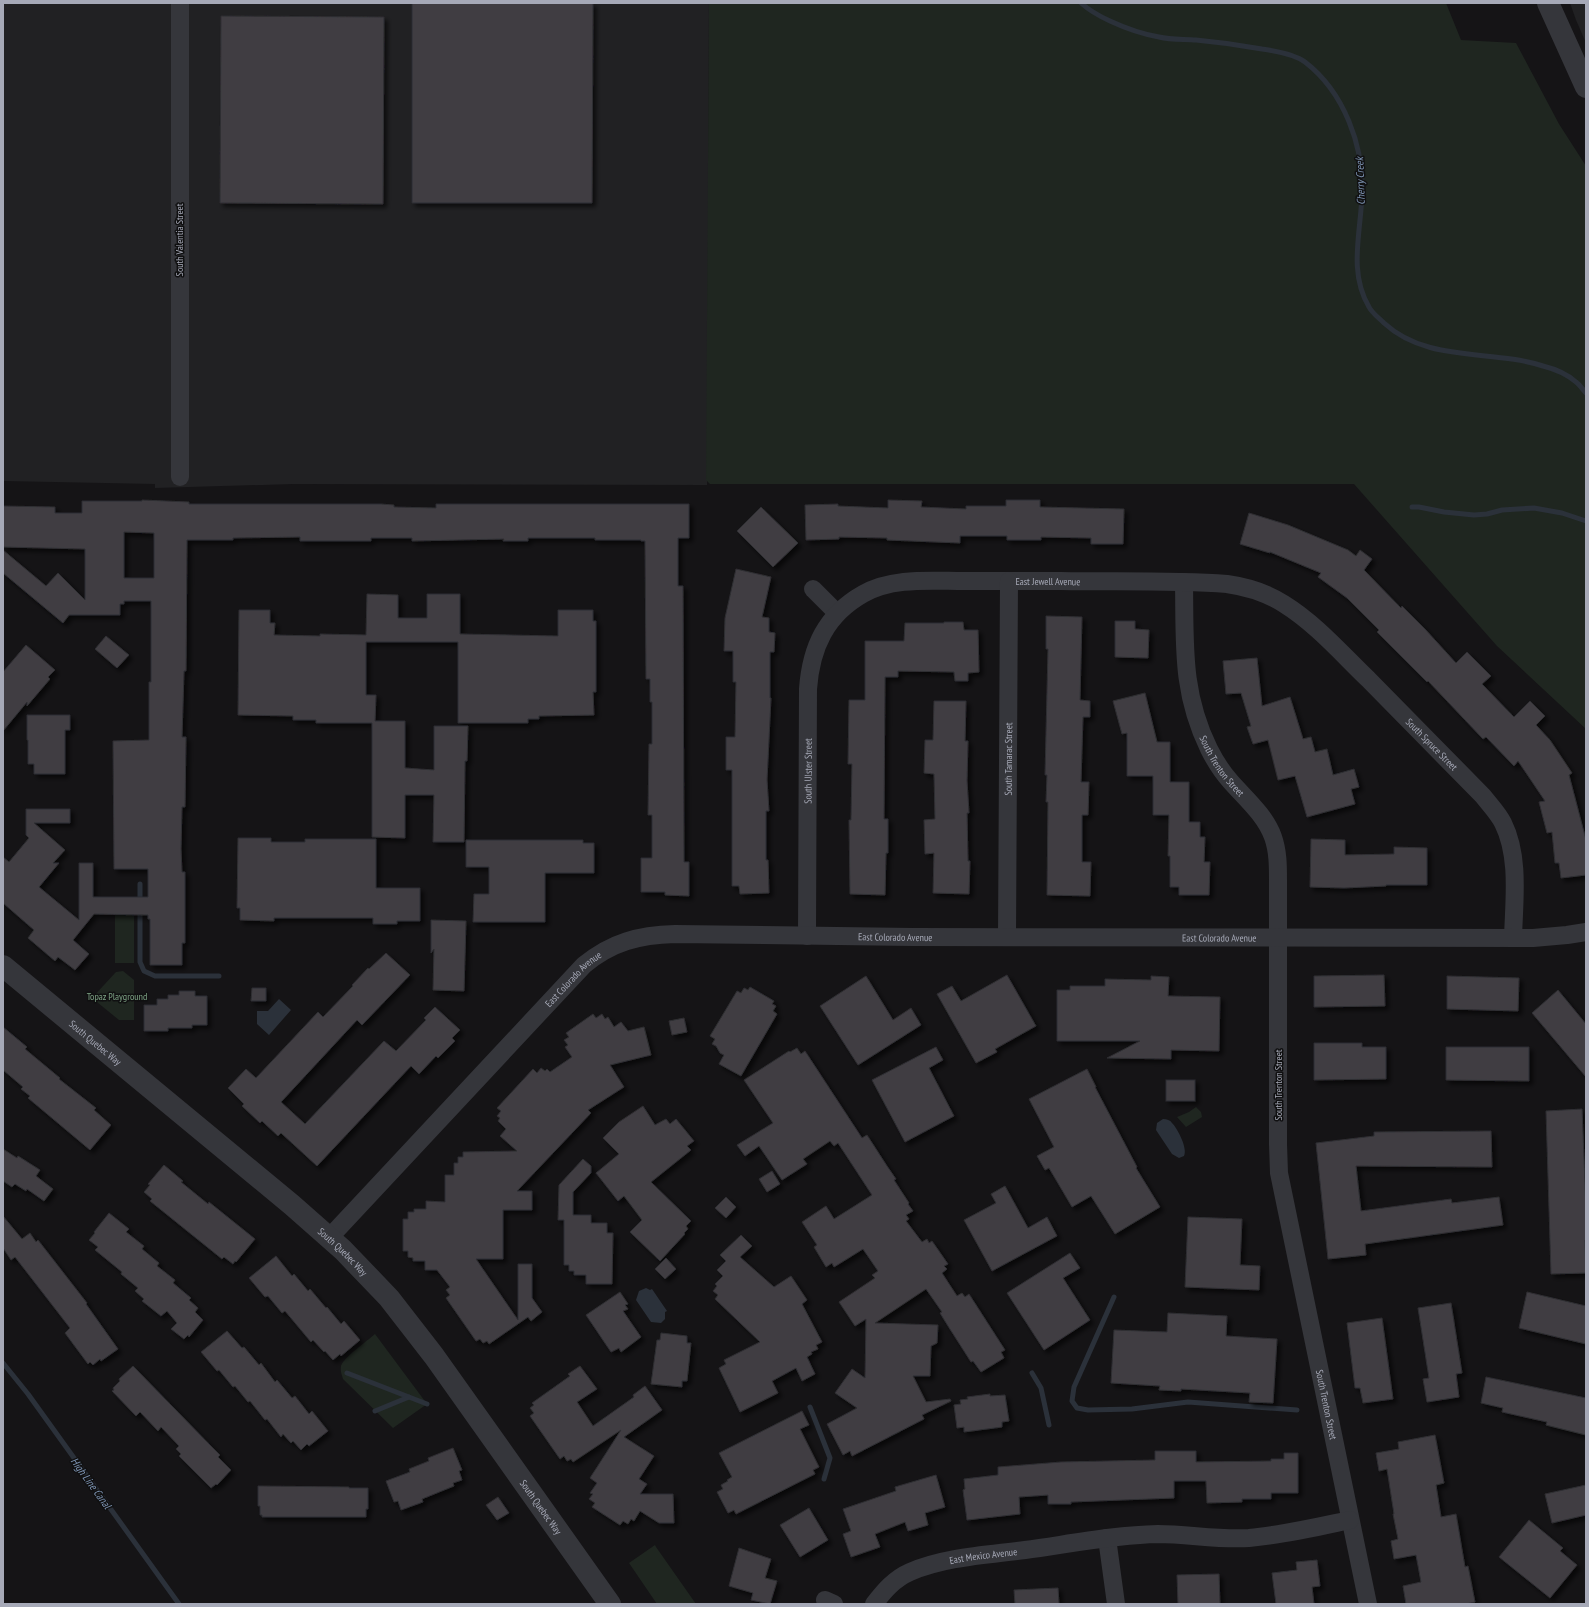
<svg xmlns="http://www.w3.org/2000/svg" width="1589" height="1607" viewBox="0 0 1589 1607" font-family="'PT Sans Narrow',sans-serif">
<defs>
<filter id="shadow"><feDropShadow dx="3.5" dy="3.5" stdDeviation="2" flood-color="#0009"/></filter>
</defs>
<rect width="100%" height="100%" fill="#151416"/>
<g fill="#212123">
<polygon points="3,3 709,3 707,485 293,484 155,488 155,484 3,481"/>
<polygon points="1570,3 1586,3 1586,43 1576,20"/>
</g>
<g fill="#1f2620">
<polygon points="709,3 1446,3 1461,40 1516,43 1559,124 1586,166 1586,729 1497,646 1354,484 710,484 706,480"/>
<rect x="115" y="915" width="19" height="48"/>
<polygon points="123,971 134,980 134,1020 119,1020 92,998 116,972"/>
<polygon points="1196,1107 1201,1112 1202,1117 1186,1127 1177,1117 1189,1112"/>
<path d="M375,1334L427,1404L393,1428L343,1379C342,1375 340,1371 341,1366C344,1357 366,1342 375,1334Z"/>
<polygon points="655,1545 656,1547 696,1604 657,1604 629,1563"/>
</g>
<g fill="#2b313a">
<polygon points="279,999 291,1010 269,1035 257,1024 257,1011 268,1011"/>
<path d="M1163,1119C1167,1119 1170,1120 1172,1123C1178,1129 1188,1149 1184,1156L1179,1158L1172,1154L1156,1130L1157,1123Z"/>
<polygon points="646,1288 650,1290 652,1289 667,1311 665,1312 665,1319 661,1323 651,1322 636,1300 639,1291"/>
</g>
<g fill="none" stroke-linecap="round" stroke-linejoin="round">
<g stroke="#2b313a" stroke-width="5">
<path d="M1081,3C1090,11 1099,16 1110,21C1125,28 1142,34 1159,37C1171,40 1184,39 1196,40C1218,42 1240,45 1262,49C1276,51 1294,54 1305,62C1344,92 1364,146 1362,194C1361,232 1348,272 1369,307C1372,313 1379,318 1384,323C1427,363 1491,349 1543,366C1555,369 1567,374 1576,382C1580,385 1583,390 1586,393"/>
<polyline points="1412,507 1419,507 1444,512 1474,515 1487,514 1502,510 1534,508 1562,513 1586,521"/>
<polyline points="140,884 140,962 144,971 155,976 219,976"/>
<polyline points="1114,1297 1074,1387 1072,1401 1077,1408 1088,1410 1132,1409 1188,1402 1297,1410"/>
<polyline points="3,1363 28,1394 179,1604"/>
<polyline points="347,1373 427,1404"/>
<polyline points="1032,1373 1041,1388 1049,1425"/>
<polyline points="810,1407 830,1458 824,1479"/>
<polyline points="375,1411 409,1397"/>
</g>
</g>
<g fill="#3f3e43" stroke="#2f2e32" fill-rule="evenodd" filter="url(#shadow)">
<polygon points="412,3 593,3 592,203 412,203"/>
<polygon points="221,16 384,17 383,204 220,203"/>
<path d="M142,500L189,502V504H381L394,505V507L436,508V504H689V538H678V586H683L684,862H689V896L665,895V892H641V858H652V815H648L649,744H652V702H650V679H646L645,541H641V540H595V538H528V541H503L504,539L412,541V538H371V541H300V537L233,538V540H187L186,671H184L182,737H186L185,807H182L181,849L182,872H185V943H182V965H150V919H148V915L94,914L73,940L89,954L75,970L58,957L55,961L28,938L34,930L3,903V857L9,862L29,838L26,835V809H70V823H34L65,850L53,863H59L39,887L79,920V863H93V897H148V869H114L113,741L149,740V682H151V601H124V604H120V615H69L63,623L3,573V550L46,586L58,573L85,600V549L3,547V506L55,507V513H82V501H142ZM124,532L154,533V578H124Z"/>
<polygon points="888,500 922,501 921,507 966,509 966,506 1006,506 1006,500 1040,500 1040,507 1124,509 1123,544 1091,544 1091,538 1041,537 1041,540 1007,540 1007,536 960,536 960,543 887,540 887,538 839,537 839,539 806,540 805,505 838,504 838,506 888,508"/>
<polygon points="761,507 798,543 773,567 737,531"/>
<polygon points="1249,513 1288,525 1348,550 1356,556 1360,550 1372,559 1364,570 1401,608 1402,606 1425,629 1456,663 1467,652 1491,676 1482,684 1514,717 1530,701 1545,716 1536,725 1550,740 1572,773 1569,775 1586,840 1586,875 1561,878 1559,863 1555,863 1552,832 1547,833 1539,802 1545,801 1518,761 1514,766 1486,737 1483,739 1428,681 1427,682 1377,632 1379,630 1347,598 1318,577 1321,573 1270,552 1270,553 1240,544"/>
<polygon points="736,569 771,577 762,617 769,618 769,632 775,633 774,652 770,652 770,698 771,698 767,780 769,811 766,811 766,860 768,860 769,893 740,894 739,886 732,886 732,770 726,770 726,737 735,737 736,682 733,682 733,651 724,651 725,618"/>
<polygon points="367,594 398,595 398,618 427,618 427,594 460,594 460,634 558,636 558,610 593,610 593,621 596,621 596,692 593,692 594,715 539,716 539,719 528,719 528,723 458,723 458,642 366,642 366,695 376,695 375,721 405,721 405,768 434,770 434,726 468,726 467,761 465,761 464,842 433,842 434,795 405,795 405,838 372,837 372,723 316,723 316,720 293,720 293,716 238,715 239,610 270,610 270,623 275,623 274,635 320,636 320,634 366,635"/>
<polygon points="1046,616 1082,617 1080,700 1090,701 1090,717 1083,717 1081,782 1089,782 1088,815 1082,815 1082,862 1091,862 1090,896 1047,895 1048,802 1046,802 1047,775 1045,775 1048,649 1046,649"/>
<polygon points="1115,621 1135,621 1135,629 1149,630 1148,658 1115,657"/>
<polygon points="944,622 963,622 964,630 978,630 979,672 968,673 968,681 955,681 954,672 898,671 898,677 885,677 884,819 888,819 888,853 886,853 885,895 850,894 849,820 851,820 852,764 848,764 849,700 865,700 865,641 904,641 905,623 944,623"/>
<polygon points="106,636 129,655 117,668 95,649"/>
<polygon points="26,645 55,670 48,677 50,679 27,706 27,702 3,731 3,672"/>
<polygon points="1257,658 1262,706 1290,697 1303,739 1311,737 1315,752 1327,749 1333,775 1354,769 1359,787 1351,789 1355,804 1307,817 1295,776 1278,780 1268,740 1253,744 1247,727 1251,726 1241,693 1226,694 1223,661"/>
<polygon points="1145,693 1157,742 1170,742 1170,782 1189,782 1189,822 1200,822 1200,837 1205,837 1204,862 1210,862 1209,895 1179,895 1179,887 1170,887 1170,856 1168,856 1169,815 1153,815 1153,776 1127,776 1127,733 1122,734 1113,701"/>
<polygon points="934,701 966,701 965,741 968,741 967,781 969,813 967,813 968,861 970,861 969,894 933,893 934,853 925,854 924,820 935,819 934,774 924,773 925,740 933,740"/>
<polygon points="27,715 70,715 70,730 65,730 65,774 34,774 34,764 28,764 28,740 27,740"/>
<polygon points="238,838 271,838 271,842 305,842 305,839 376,839 376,888 420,888 420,921 397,921 397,924 373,924 373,918 274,918 274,921 240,920 240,908 237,908"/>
<polygon points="1311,839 1345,840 1345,855 1394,854 1394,847 1427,848 1427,885 1386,885 1386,886 1344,888 1310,887"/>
<polygon points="466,840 583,840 583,843 594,843 594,873 545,873 545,922 473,922 474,894 489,894 489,867 466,867"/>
<polygon points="431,920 466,921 464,991 433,990 434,949 431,953"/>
<polygon points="386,953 410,975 362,1025 357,1020 281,1102 305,1124 384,1041 396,1051 426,1020 424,1018 435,1007 460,1030 452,1038 455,1041 438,1058 436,1056 419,1074 411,1066 317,1166 281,1133 278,1136 262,1121 260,1123 242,1106 244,1104 228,1088 246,1069 256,1078 318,1012 323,1017 353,986 352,985 368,968 369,969"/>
<polygon points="1007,975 1036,1026 995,1049 997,1052 976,1063 937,994 952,986 961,1001"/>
<polygon points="1384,975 1385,1006 1314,1007 1314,976"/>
<polygon points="866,976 893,1020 911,1008 921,1025 858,1065 820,1006"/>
<polygon points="1151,976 1169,977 1168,996 1220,997 1219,1051 1171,1050 1171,1059 1107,1058 1140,1041 1057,1041 1057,990 1070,990 1070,986 1105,986 1105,979 1151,980"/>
<polygon points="1447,976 1519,978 1518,1011 1447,1009"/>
<polygon points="750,987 774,1001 772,1004 776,1006 773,1011 777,1014 741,1076 719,1064 724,1055 720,1053 716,1046 712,1044 715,1039 710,1036 737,991 741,993 744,988 748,990"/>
<polygon points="252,988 266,988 266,1001 251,1001"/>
<polygon points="1558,990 1586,1024 1586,1077 1532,1013"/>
<polygon points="179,991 195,991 195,996 207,996 207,1025 192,1025 192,1028 168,1028 168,1031 144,1031 144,1005 157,1005 157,999 168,999 168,995 179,995"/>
<polygon points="593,1014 596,1018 602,1014 605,1019 608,1017 614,1027 621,1022 628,1031 644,1027 651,1055 610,1065 624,1087 588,1110 591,1113 517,1191 532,1191 532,1210 503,1210 503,1259 476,1259 518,1320 518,1264 532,1264 532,1298 542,1312 531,1321 528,1317 489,1344 487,1341 483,1343 480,1339 476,1341 446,1298 450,1295 446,1290 450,1287 437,1270 425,1270 425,1261 413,1261 413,1258 408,1257 408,1251 403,1251 403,1219 408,1219 408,1212 414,1212 414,1209 426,1209 426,1201 445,1202 445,1175 454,1175 454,1163 458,1163 458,1157 463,1157 463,1152 517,1151 500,1136 506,1129 498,1121 500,1118 497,1116 501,1111 497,1108 533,1069 537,1073 541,1068 545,1071 547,1069 550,1072 572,1057 565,1047 568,1045 564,1040 569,1037 566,1033"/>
<polygon points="684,1018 687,1032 672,1035 669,1021"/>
<polygon points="3,1027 27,1047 25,1049 60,1078 59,1079 96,1108 94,1110 111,1125 90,1150 28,1098 30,1096 21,1089 23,1087 3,1070"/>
<polygon points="1314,1043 1362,1043 1362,1047 1386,1047 1386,1079 1314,1080"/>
<polygon points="936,1047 943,1060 929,1068 954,1116 905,1142 872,1080"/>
<polygon points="1446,1047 1529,1047 1529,1081 1446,1080"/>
<polygon points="797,1048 801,1054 805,1051 862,1138 867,1135 887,1166 896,1179 894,1180 909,1203 908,1204 913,1211 906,1215 909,1219 906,1221 922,1242 927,1239 929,1243 932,1241 948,1264 944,1266 947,1269 942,1273 957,1296 962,1293 965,1297 969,1294 1005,1350 1001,1352 1004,1358 981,1372 973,1361 971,1362 948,1326 940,1313 942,1312 926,1289 875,1323 938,1325 937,1343 931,1346 930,1376 913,1376 926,1402 950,1399 951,1401 922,1415 924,1419 852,1456 850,1451 843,1455 827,1424 857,1408 835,1393 852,1369 865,1378 866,1319 855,1326 839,1302 875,1278 872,1275 878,1271 863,1249 834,1267 832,1263 826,1267 814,1247 817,1245 802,1222 826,1206 834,1219 872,1195 838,1143 834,1146 830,1141 803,1159 807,1164 782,1180 759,1146 745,1156 737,1145 773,1123 744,1080 789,1051 790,1052"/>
<polygon points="1087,1069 1096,1087 1095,1087 1137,1167 1136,1168 1160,1207 1115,1234 1091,1196 1072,1207 1049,1168 1045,1170 1037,1156 1054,1147 1029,1099"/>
<rect x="1166" y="1080" width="29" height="21"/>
<polygon points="643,1106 655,1125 666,1119 670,1124 676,1119 694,1141 687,1146 691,1150 651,1182 691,1221 686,1226 688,1229 684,1233 685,1234 660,1261 630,1232 642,1220 624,1196 618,1201 596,1173 619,1154 603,1138 619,1122"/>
<polygon points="1582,1109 1586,1209 1586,1240 1585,1240 1586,1273 1551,1274 1546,1111"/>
<polygon points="1491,1131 1492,1167 1356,1166 1361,1211 1451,1199 1452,1203 1499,1197 1503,1225 1365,1244 1366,1255 1328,1259 1316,1143 1374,1136 1374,1132"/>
<polygon points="3,1149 17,1158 18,1156 40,1170 36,1176 53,1189 44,1201 27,1189 26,1191 15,1184 12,1187 3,1181"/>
<polygon points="583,1159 591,1166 591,1173 573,1192 573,1215 591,1215 591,1223 607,1223 607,1233 613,1233 612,1284 586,1284 586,1275 574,1275 574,1271 569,1271 569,1265 564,1265 564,1220 558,1220 559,1185"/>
<polygon points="164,1165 183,1181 181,1182 208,1204 209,1202 255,1239 236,1262 235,1261 233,1264 224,1257 222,1259 150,1201 152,1199 144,1192 150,1185 148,1184"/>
<polygon points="772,1171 780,1184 767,1192 759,1179"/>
<polygon points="1005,1186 1028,1228 1047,1217 1057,1236 992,1271 964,1220 996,1203 991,1194"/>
<polygon points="726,1197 736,1207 726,1218 715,1208"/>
<polygon points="109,1213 129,1229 126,1232 144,1246 142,1249 159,1263 157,1266 175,1280 173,1283 191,1298 189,1300 198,1308 195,1312 203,1320 189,1337 188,1335 184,1339 171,1329 177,1323 167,1311 161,1316 142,1301 144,1299 135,1291 138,1288 121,1274 122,1272 95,1250 98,1247 89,1240 95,1233 94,1232"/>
<polygon points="3,1216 22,1239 30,1233 36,1242 38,1240 87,1303 86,1304 118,1349 101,1361 100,1359 93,1365 90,1362 88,1364 65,1333 70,1328 15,1257 11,1260 3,1248"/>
<polygon points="1188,1217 1242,1219 1240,1265 1260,1266 1259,1290 1185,1287"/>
<polygon points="741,1235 752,1246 740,1257 774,1287 791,1276 807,1300 802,1304 822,1342 816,1345 818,1349 811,1352 812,1354 807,1357 815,1374 802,1381 796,1368 772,1381 778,1393 740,1412 719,1368 726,1364 724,1360 760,1342 715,1299 718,1295 713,1291 717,1286 715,1284 723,1276 717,1270 726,1261 720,1255"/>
<polygon points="1070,1253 1080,1268 1063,1278 1090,1320 1044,1350 1007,1293"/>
<polygon points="276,1256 292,1276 294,1274 308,1291 310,1289 326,1308 327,1307 341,1324 344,1321 360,1340 341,1356 340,1354 333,1360 325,1351 324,1352 313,1340 311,1342 285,1311 282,1313 268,1296 265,1297 249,1278"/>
<polygon points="666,1258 676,1269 665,1279 655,1269"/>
<polygon points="620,1292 628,1304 625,1305 628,1309 623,1311 641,1337 621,1352 619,1348 611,1352 586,1315"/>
<polygon points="1527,1292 1586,1306 1586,1344 1519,1328"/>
<polygon points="1451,1303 1462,1373 1456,1374 1459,1397 1427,1402 1423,1379 1429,1378 1418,1308"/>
<polygon points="1168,1313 1227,1316 1226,1336 1277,1339 1273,1403 1249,1402 1250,1393 1181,1389 1181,1391 1159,1390 1160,1386 1111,1383 1114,1330 1167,1332"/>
<polygon points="1382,1318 1393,1399 1363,1403 1360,1388 1355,1388 1347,1323"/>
<polygon points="227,1331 242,1348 244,1347 259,1365 261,1363 275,1382 277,1380 292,1398 295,1396 309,1414 312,1411 328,1431 309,1446 307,1444 301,1450 293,1441 291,1443 283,1434 281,1437 267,1419 265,1420 250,1401 248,1402 235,1386 233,1387 219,1370 217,1371 201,1352"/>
<polygon points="661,1333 687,1336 687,1343 691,1343 687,1381 682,1381 682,1387 651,1384 657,1340 660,1340"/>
<polygon points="133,1366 212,1447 220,1455 218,1457 231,1470 217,1485 216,1484 211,1488 179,1456 181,1454 176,1449 179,1446 161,1427 158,1431 140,1412 136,1416 112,1391 114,1390 113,1388 120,1381 119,1379"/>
<polygon points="580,1366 597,1389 577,1402 593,1426 634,1397 633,1395 645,1386 662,1410 624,1437 654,1456 639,1479 647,1484 640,1494 673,1494 674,1523 659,1523 640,1511 634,1521 631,1519 628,1524 623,1521 620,1525 592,1507 595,1503 589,1499 593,1494 590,1493 597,1483 590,1478 621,1430 573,1462 571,1459 567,1461 564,1456 560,1459 530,1416 534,1413 530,1408 534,1405 532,1403 570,1376 568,1374"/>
<polygon points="1486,1377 1586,1398 1586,1435 1546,1425 1547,1422 1502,1412 1503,1408 1481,1403"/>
<polygon points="990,1394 990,1396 1005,1395 1009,1421 1002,1422 1002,1427 964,1432 964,1427 957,1428 954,1405 961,1404 960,1400 968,1399 967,1397"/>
<polygon points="802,1411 809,1425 800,1429 819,1467 813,1470 815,1474 736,1514 734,1510 728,1513 717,1492 723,1489 721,1485 728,1481 727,1480 732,1477 719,1453"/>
<polygon points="1435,1435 1444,1483 1436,1485 1441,1517 1456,1514 1465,1567 1468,1566 1475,1602 1466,1604 1406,1604 1403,1586 1421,1582 1416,1555 1394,1559 1391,1541 1398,1539 1393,1514 1394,1514 1387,1469 1379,1471 1376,1453 1399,1449 1398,1442"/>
<polygon points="453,1448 462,1470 459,1471 462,1480 453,1483 454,1486 422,1499 423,1502 401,1510 398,1501 394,1502 386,1481 410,1472 409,1469 429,1461 428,1458"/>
<polygon points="1155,1451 1196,1451 1196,1462 1271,1461 1271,1459 1284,1459 1284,1453 1298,1453 1298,1493 1271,1493 1271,1499 1242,1499 1242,1502 1207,1503 1206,1481 1174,1481 1174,1498 1071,1502 1071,1504 1048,1504 1048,1495 1019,1497 1020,1514 967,1520 963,1490 965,1489 964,1479 998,1475 998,1467 1061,1462 1155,1460"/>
<polygon points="936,1475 945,1507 925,1513 928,1525 908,1531 905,1522 875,1534 880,1547 851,1557 843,1534 851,1531 843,1509 896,1491 895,1487"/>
<polygon points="1586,1485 1586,1515 1552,1523 1545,1494"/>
<polygon points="258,1486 349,1487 349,1488 368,1488 368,1509 366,1509 366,1517 262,1517 262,1515 260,1515 260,1506 258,1506"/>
<polygon points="498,1497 509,1513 497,1520 486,1505"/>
<polygon points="809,1508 828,1540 800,1557 780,1525"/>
<polygon points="1529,1520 1563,1548 1560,1551 1577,1565 1550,1598 1499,1557"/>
<polygon points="739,1548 771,1559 765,1578 777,1581 770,1604 751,1600 753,1593 729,1586"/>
<polygon points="1317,1560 1320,1586 1312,1587 1314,1604 1276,1604 1272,1573 1297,1570 1296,1562"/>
<polygon points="1219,1574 1220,1604 1178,1604 1177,1575"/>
<polygon points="1058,1588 1059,1604 1015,1604 1014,1590"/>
</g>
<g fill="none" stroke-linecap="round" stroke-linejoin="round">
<g stroke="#35363b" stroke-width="18">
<polyline points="180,3 180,477"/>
<path id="s1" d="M1184,582C1185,644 1181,692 1209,749C1215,761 1222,772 1231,782C1246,799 1265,815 1273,837C1278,851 1278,866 1278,880V1144L1279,1173L1368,1604"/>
<polyline points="813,589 837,613"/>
<path id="s2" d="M807,936L808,689C811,647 826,615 863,594C892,577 931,581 964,581C996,581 1028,581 1061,581C1116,582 1172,580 1227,584C1248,587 1267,593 1284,604C1316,624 1341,653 1368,679C1406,718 1445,757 1483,796C1490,805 1498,813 1503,823C1520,857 1514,901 1513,938"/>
<path id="s3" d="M1007,937L1009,581"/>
<path id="s4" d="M329,1238L584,965C612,942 639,935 675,934L913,937L1533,938L1567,935L1586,932"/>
<polyline points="1107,1538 1116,1604"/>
<polyline points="825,1600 834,1604"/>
<path id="s5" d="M874,1604C884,1591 894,1579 910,1572C945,1557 987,1555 1025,1550C1069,1544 1114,1535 1158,1534C1188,1534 1218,1540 1249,1538C1283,1535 1317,1527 1350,1520"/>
</g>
<g stroke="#35363b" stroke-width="22">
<polyline points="1548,3 1586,87"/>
<path id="s6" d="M3,966L292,1205L343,1250L389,1298L434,1356L610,1604"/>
</g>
</g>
<g text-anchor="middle" stroke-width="3" stroke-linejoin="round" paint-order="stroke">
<g font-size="10" fill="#a6a9b7" stroke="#101011">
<text transform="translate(179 240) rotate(-90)" y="4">South Valentia Street</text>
<text dy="4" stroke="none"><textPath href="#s2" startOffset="549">East Jewell Avenue</textPath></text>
<text dy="4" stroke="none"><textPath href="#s2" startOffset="993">South Spruce Street</textPath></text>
<text dy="4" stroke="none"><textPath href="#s3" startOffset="178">South Tamarac Street</textPath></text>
<text dy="4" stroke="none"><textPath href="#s1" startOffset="192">South Trenton Street</textPath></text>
<text dy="4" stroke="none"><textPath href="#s2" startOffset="165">South Ulster Street</textPath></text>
<text dy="4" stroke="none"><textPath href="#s4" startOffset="692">East Colorado Avenue</textPath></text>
<text dy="4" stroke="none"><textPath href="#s4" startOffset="1016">East Colorado Avenue</textPath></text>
<text dy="4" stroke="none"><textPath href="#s4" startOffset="356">East Colorado Avenue</textPath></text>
<text dy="4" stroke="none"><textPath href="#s6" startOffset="120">South Quebec Way</textPath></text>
<text transform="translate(1278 1085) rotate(-90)" y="4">South Trenton Street</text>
<text dy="4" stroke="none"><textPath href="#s6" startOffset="444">South Quebec Way</textPath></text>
<text dy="4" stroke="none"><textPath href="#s1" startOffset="853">South Trenton Street</textPath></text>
<text dy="4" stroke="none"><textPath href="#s6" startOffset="768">South Quebec Way</textPath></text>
<text dy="4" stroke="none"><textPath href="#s5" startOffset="124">East Mexico Avenue</textPath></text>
</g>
<g font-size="10" fill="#7da284" stroke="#101011">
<text x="117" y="1000">Topaz Playground</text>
</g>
<g font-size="11" font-style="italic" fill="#7d93b2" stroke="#101011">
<text transform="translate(1360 181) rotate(-92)" y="4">Cherry Creek</text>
<text transform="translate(91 1483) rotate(54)" y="4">High Line Canal</text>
</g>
</g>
<rect width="1589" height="1607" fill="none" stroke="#a6a9b7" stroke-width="8"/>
</svg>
